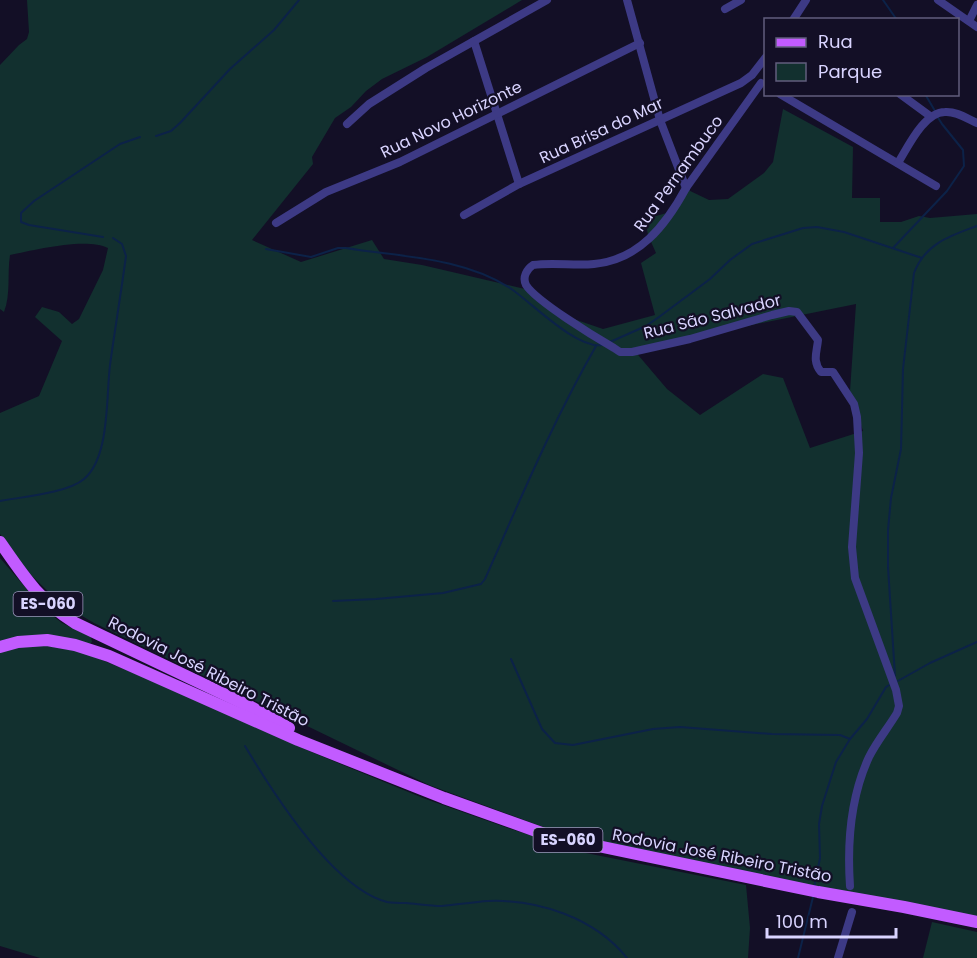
<svg xmlns="http://www.w3.org/2000/svg" width="977" height="958" viewBox="0 0 977 958" font-family="Poppins,sans-serif">
<rect width="100%" height="100%" fill="#130f26"/>
<g fill="#12302f" fill-rule="evenodd">
<path d="M27,0H522L427,57L382,79L366,91L351,107L335,118L312,157L313,164L252,240L301,262L372,240L384,259L422,265L525,289L565,316L603,329L655,315L641,263L656,253L648,235L645,219L674,211L686,189L709,200L728,199L764,173L773,162L783,109L853,147L852,198H880V222H901L919,216L930,218L977,214V919L585,840L546,828L429,785L94,623L60,603L31,575L0,534V413L39,396L62,341L35,317L42,307L59,312L72,324L79,319L103,270L108,248C86,237 34,250 10,255C7,274 11,294 4,312L0,309V65L19,45L27,39L29,32ZM856,304L850,391L863,431L810,448L783,378L763,374L700,415L667,389L633,349Z"/>
<polygon points="0,558 44,609 62,623 91,637 92,642 88,645 0,641"/>
<polygon points="36,644 82,652 193,697 309,751 423,798 502,826 581,852 746,885 750,928 748,958 40,958 0,946 0,651"/>
<polygon points="932,922 977,932 977,958 923,958"/>
</g>
<g fill="none" stroke-linecap="round" stroke-linejoin="round">
<g stroke="#0c2248" stroke-width="2">
<polyline points="883,0 897,20"/>
<polyline points="925,94 935,111"/>
<polyline points="156,136 171,131 180,123 230,69 274,30 299,0"/>
<polyline points="103,237 29,225 21,222 21,213 34,201 120,144 140,137"/>
<polyline points="893,248 947,191 964,166 963,150 942,124 937,116"/>
<path d="M266,249L311,257L338,248H346C400,257 462,257 510,288C531,302 576,349 602,345"/>
<polyline points="610,342 646,326 659,317 710,279 730,260 752,244 803,228 817,227 844,232 922,258"/>
<path d="M0,501C21,497 68,493 84,479C110,457 106,397 110,365C115,329 121,293 126,256L122,244L113,238"/>
<path d="M333,601L376,599L443,593L481,584L485,579C520,500 553,421 596,346"/>
<polyline points="511,659 542,729 555,743 573,745 653,729 680,727 772,734 840,735 850,739"/>
<path d="M895,676L888,567V530L891,498L901,449L903,369L914,273C925,244 949,236 977,226"/>
<polyline points="896,682 930,663 977,642"/>
<path d="M245,746C273,793 333,888 387,902C393,903 400,903 406,903C418,904 430,906 442,906C457,905 472,902 488,901C538,899 595,918 627,958"/>
<polyline points="814,888 820,858 819,824 822,806 836,762 850,739 867,719 886,687 891,684"/>
<polyline points="798,958 813,897"/>
</g>
<g stroke="#3d3a85" stroke-width="8">
<polyline points="627,0 660,120 686,188"/>
<polyline points="938,0 977,27"/>
<polyline points="725,9 741,0"/>
<polyline points="793,20 806,0"/>
<polyline points="969,21 977,5"/>
<polyline points="474,41 519,184"/>
<path d="M761,83L686,188C666,225 639,260 594,264C574,266 553,262 533,265C527,269 522,277 526,285C536,301 595,337 614,348L620,352H632L690,339L772,315L789,311L797,312L818,340C817,352 812,361 821,372H833L854,404L857,417L859,453L852,547L855,578L896,690L899,706L897,713C888,728 877,741 869,757C851,796 847,842 850,886"/>
<polyline points="780,94 936,186"/>
<polyline points="900,94 930,116"/>
<polyline points="347,124 369,104 426,68 547,0"/>
<path d="M898,163C908,147 924,112 945,112C956,111 968,119 977,123"/>
<polyline points="464,215 519,184 741,83 752,75 766,57"/>
<polyline points="276,223 326,192 400,162 640,43"/>
<polyline points="838,958 852,912"/>
</g>
<g stroke="#c25bff" stroke-width="12">
<path d="M0,542C25,578 38,599 75,623L251,707L289,728"/>
<polyline points="0,647 18,642 47,640 75,645 109,656 298,740 444,798 550,836 818,892 904,907 977,922"/>
</g>
</g>
<g text-anchor="middle" stroke-width="4.5" stroke-linejoin="round" paint-order="stroke">
<g fill="#130f26" stroke="#9e99be" stroke-width="1.5">
<rect x="13.5" y="592" width="69" height="24" rx="4.5"/>
<rect x="533.5" y="828" width="69" height="24" rx="4.5"/>
</g>
<g font-size="15" font-weight="bold" fill="#d9d4ff">
<text x="48" y="609">ES-060</text>
<text x="568" y="845">ES-060</text>
</g>
<g font-size="16" fill="#d9d4ff" stroke="#130f26">
<text transform="translate(451 119) rotate(-26)" y="6">Rua Novo Horizonte</text>
<text transform="translate(601 130) rotate(-25)" y="6">Rua Brisa do Mar</text>
<text transform="translate(678 173) rotate(-54)" y="6">Rua Pernambuco</text>
<text transform="translate(712 316) rotate(-14)" y="6">Rua São Salvador</text>
<text transform="translate(209 671) rotate(27)" y="6">Rodovia José Ribeiro Tristão</text>
<text transform="translate(722 855) rotate(11)" y="6">Rodovia José Ribeiro Tristão</text>
</g>
</g>
<rect x="764" y="18" width="195" height="78" fill="#130f26" stroke="#625e7d" stroke-width="1.5"/>
<rect x="776" y="38" width="30" height="9" fill="#c25bff" stroke="#625e7d" stroke-width="1.5"/>
<text x="818" y="48" font-size="18" fill="#d9d4ff">Rua</text>
<rect x="776" y="63" width="30" height="18" fill="#12302f" stroke="#625e7d" stroke-width="1.5"/>
<text x="818" y="78" font-size="18" fill="#d9d4ff">Parque</text>
<path d="M767 928v9h129v-9" fill="none" stroke="#d9d4ff" stroke-width="3"/>
<text x="776" y="928" font-size="18" fill="#d9d4ff" stroke="#130f26" stroke-width="4.5" paint-order="stroke">100 m</text>
</svg>
